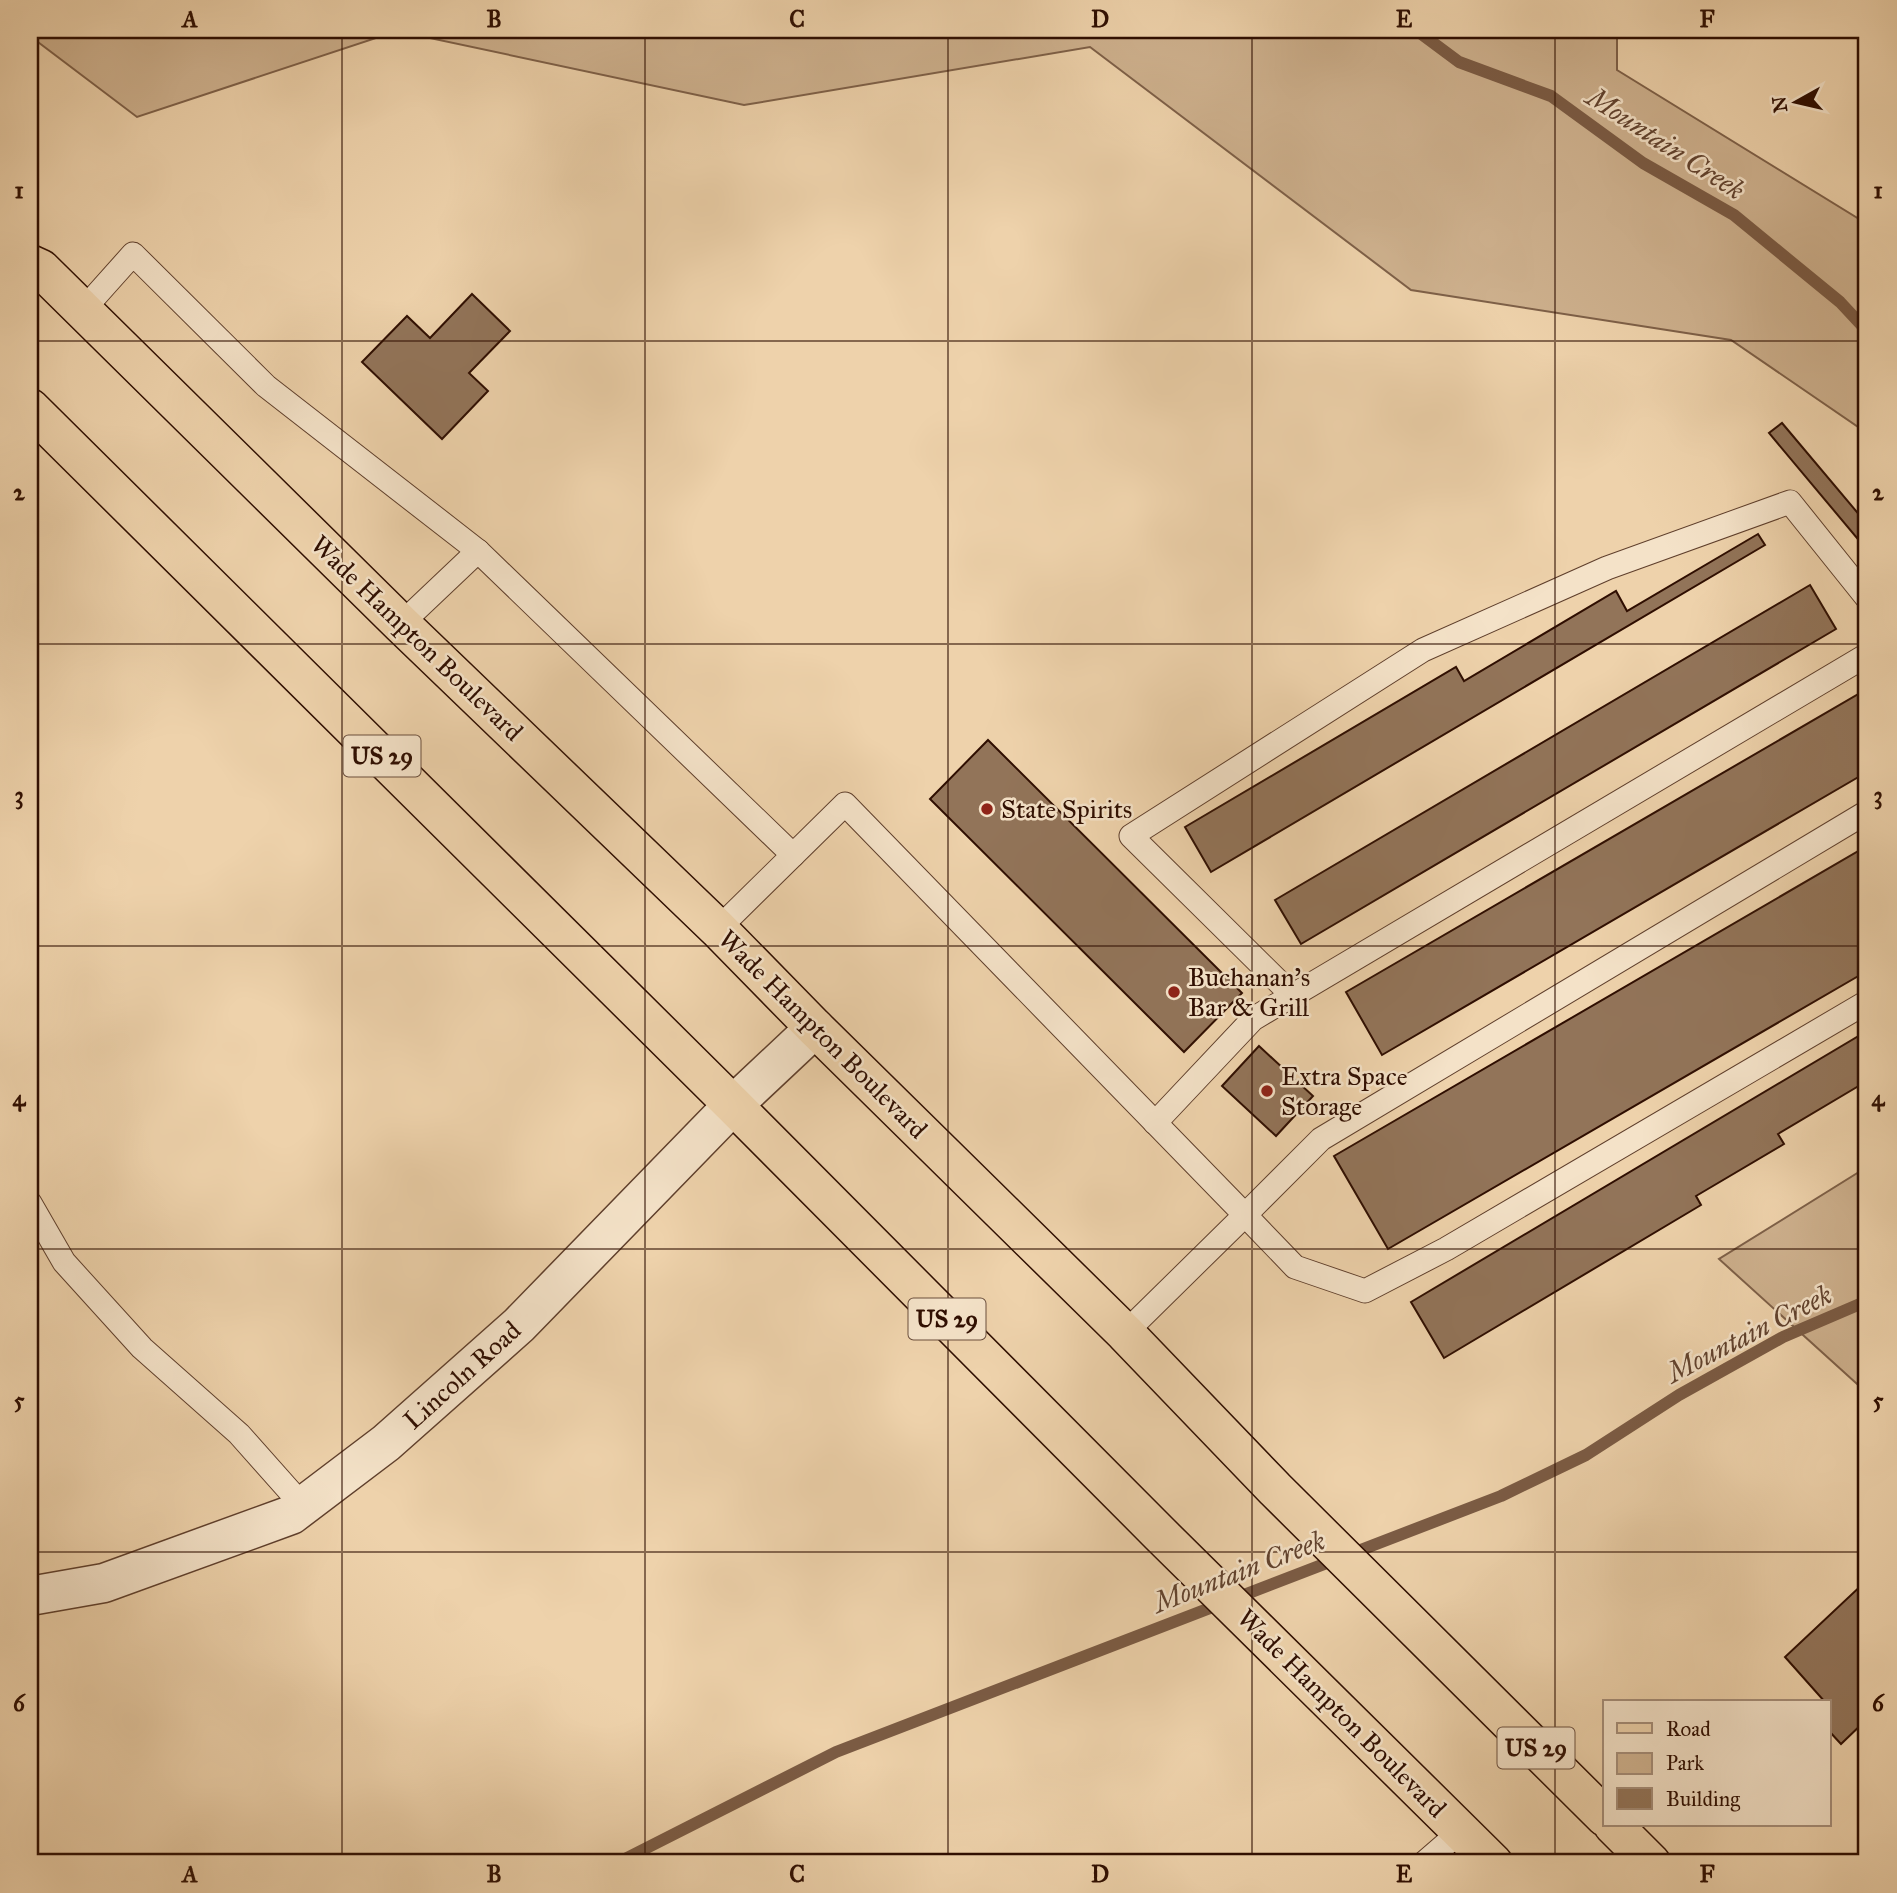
<svg xmlns="http://www.w3.org/2000/svg" width="1897" height="1893" viewBox="0 0 1897 1893" font-family="'IM FELL Great Primer',serif">
<rect width="100%" height="100%" fill="#eed2ab"/>
<filter id="stains"><feTurbulence type="fractalNoise" baseFrequency=".00286" numOctaves="4"/><feColorMatrix values="0 0 0 0 .2 0 0 0 0 .09 0 0 0 0 .02 0 0 0 .5 -.17"/></filter>
<radialGradient id="worn" r=".72"><stop offset=".6" stop-color="#630" stop-opacity="0"/><stop offset="1" stop-color="#630" stop-opacity=".3"/></radialGradient>
<g fill="#ceb18e" stroke="#7e6048" stroke-width="2">
<polygon points="30,30 1617,30 1617,70 1864,222 1867,222 1867,433 1731,340 1411,290 1090,47 744,105 397,31 137,117 30,36"/>
<polygon points="1867,1167 1867,1393 1719,1259"/>
</g>
<g fill="none" stroke-linecap="round" stroke-linejoin="round">
<g stroke="#7b5b44" stroke-width="12">
<polyline points="1416,30 1459,62 1551,96 1643,163 1734,215 1840,302 1867,331"/>
<polyline points="617,1863 836,1752 1501,1496 1586,1455 1679,1395 1783,1337 1867,1301"/>
</g>
</g>
<g fill="#927459" stroke="#2f0e01" stroke-width="2">
<polygon points="472,294 510,331 469,373 488,391 442,439 362,362 407,316 430,338"/>
<polygon points="1782,423 1867,524 1867,550 1769,433"/>
<polygon points="1758,534 1765,545 1211,872 1185,827 1456,667 1464,681 1616,591 1627,611"/>
<polygon points="1810,585 1836,629 1301,944 1275,900"/>
<polygon points="1867,689 1867,772 1382,1055 1346,992"/>
<polygon points="988,740 1242,993 1184,1052 930,799"/>
<polygon points="1867,846 1867,971 1388,1249 1334,1156"/>
<polygon points="1867,1031 1867,1081 1778,1134 1784,1144 1696,1196 1701,1205 1444,1358 1411,1302"/>
<polygon points="1259,1046 1313,1096 1276,1136 1222,1086"/>
<polygon points="1867,1580 1867,1719 1841,1744 1829,1731 1829,1702 1825,1702 1785,1657"/>
</g>
<g fill="none" stroke-linecap="round" stroke-linejoin="round">
<g stroke="#5f3f2c" stroke-width="25">
<g id="service">
<polyline points="83,310 133,254 266,386 478,551"/>
<polyline points="401,624 478,551 793,855"/>
<polyline points="1867,812 1321,1139 1245,1215 1295,1267 1365,1291 1446,1249 1867,1002"/>
<polyline points="718,929 845,804 1245,1215 1125,1333"/>
<polyline points="1293,996 1131,836 1423,650 1607,568 1790,502 1867,598"/>
<polyline points="1155,1123 1253,1019 1867,655"/>
<polyline points="30,1203 64,1262 142,1348 239,1434 303,1506"/>
<polyline points="1424,1863 1461,1831"/>
</g>
</g>
<g stroke="#5f3f2c" stroke-width="41">
<polyline id="minor" points="30,1596 104,1583 291,1515 386,1443 519,1325 733,1105 815,1028"/>
</g>
<g stroke="#2f0e01" stroke-width="41">
<g id="primary">
<polyline points="30,264 41,269 401,624 718,929 815,1028 1125,1333 1275,1489 1605,1817"/>
<polyline points="30,408 733,1105 1160,1534 1493,1863"/>
<polyline points="1613,1825 1651,1863"/>
</g>
</g>
<use href="#service" stroke="#f4e2c8" stroke-width="23"/>
<use href="#minor" stroke="#f4e2c8" stroke-width="38"/>
<use href="#primary" stroke="#eed2ab" stroke-width="38"/>
</g>
<path fill="none" stroke="#2f0e01" stroke-width="2" stroke-opacity="0.55" d="M342,30V1863M645,30V1863M948,30V1863M1252,30V1863M1555,30V1863M30,341H1867M30,644H1867M30,946H1867M30,1249H1867M30,1552H1867"/>
<g fill="#8f2418" stroke="#f4e2c8" stroke-width="2.5">
<circle cx="987" cy="809" r="7"/>
<circle cx="1174" cy="992" r="7"/>
<circle cx="1267" cy="1091" r="7"/>
</g>
<g text-anchor="middle" stroke-width="5" stroke-linejoin="round" paint-order="stroke">
<g fill="#f4e2c8" stroke="#6a4e3d" stroke-width="2">
<rect x="343.5" y="735.5" width="77" height="41" rx="5"/>
<rect x="908.5" y="1298.5" width="77" height="41" rx="5"/>
<rect x="1497.5" y="1727.5" width="77" height="41" rx="5"/>
</g>
<g font-size="24" font-weight="bold" fill="#2f0e01">
<text x="382" y="764">US 29</text>
<text x="947" y="1327">US 29</text>
<text x="1536" y="1756">US 29</text>
</g>
<g font-size="26" fill="#2f0e01" stroke="#f4e2c8">
<text transform="translate(417 638) rotate(44)" y="9">Wade Hampton Boulevard</text>
<text transform="translate(823 1034) rotate(45)" y="9">Wade Hampton Boulevard</text>
<text transform="translate(462 1375) rotate(-42)" y="9">Lincoln Road</text>
<text transform="translate(1342 1713) rotate(45)" y="9">Wade Hampton Boulevard</text>
</g>
<g font-size="26" fill="#2f0e01" stroke="#f4e2c8" text-anchor="start">
<text x="1001" y="818">State Spirits</text>
<text x="1188" y="986">Buchanan’s<tspan x="1188" dy="30">Bar &amp; Grill</tspan></text>
<text x="1281" y="1085">Extra Space<tspan x="1281" dy="30">Storage</tspan></text>
</g>
<g font-size="28" font-style="italic" fill="#61422e" stroke="#f4e2c8">
<text transform="translate(1666 143) rotate(33)" y="10">Mountain Creek</text>
<text transform="translate(1749 1333) rotate(-27)" y="10">Mountain Creek</text>
<text transform="translate(1239 1571) rotate(-21)" y="10">Mountain Creek</text>
</g>
</g>
<rect width="1897" height="1893" fill="none" stroke="#eed2ab" stroke-width="77"/>
<rect x="1603" y="1700" width="228" height="126" fill="#f4e2c8" stroke="#a58d78" stroke-width="2"/>
<rect x="1617" y="1723" width="35" height="10" fill="#eed2ab" stroke="#a58d78" stroke-width="2"/>
<text x="1666" y="1736" font-size="21" fill="#2f0e01">Road</text>
<rect x="1617" y="1753" width="35" height="21" fill="#ceb18e" stroke="#a58d78" stroke-width="2"/>
<text x="1666" y="1770" font-size="21" fill="#2f0e01">Park</text>
<rect x="1617" y="1788" width="35" height="21" fill="#927459" stroke="#a58d78" stroke-width="2"/>
<text x="1666" y="1806" font-size="21" fill="#2f0e01">Building</text>
<g transform="translate(1796 102) rotate(262)" stroke="#f4e2c8" stroke-width="5" paint-order="stroke">
<path d="M0-5L12 26L0 18L-12 26Z" fill="#2f0e01"/>
<text y="-10" font-size="19" font-weight="bold" text-anchor="middle" fill="#2f0e01">N</text>
</g>
<rect x="38" y="38" width="1820" height="1816" fill="none" stroke="#2f0e01" stroke-width="2.5"/>
<g font-size="23" text-anchor="middle" font-weight="bold" fill="#2f0e01">
<text x="190" y="27">A</text>
<text x="494" y="27">B</text>
<text x="797" y="27">C</text>
<text x="1100" y="27">D</text>
<text x="1404" y="27">E</text>
<text x="1707" y="27">F</text>
<text x="19" y="198">1</text>
<text x="1878" y="198">1</text>
<text x="19" y="500">2</text>
<text x="1878" y="500">2</text>
<text x="19" y="803">3</text>
<text x="1878" y="803">3</text>
<text x="19" y="1106">4</text>
<text x="1878" y="1106">4</text>
<text x="19" y="1408">5</text>
<text x="1878" y="1408">5</text>
<text x="19" y="1711">6</text>
<text x="1878" y="1711">6</text>
<text x="190" y="1882">A</text>
<text x="494" y="1882">B</text>
<text x="797" y="1882">C</text>
<text x="1100" y="1882">D</text>
<text x="1404" y="1882">E</text>
<text x="1707" y="1882">F</text>
</g>
<rect width="100%" height="100%" filter="url(#stains)"/>
<rect width="100%" height="100%" fill="url(#worn)"/>
</svg>
